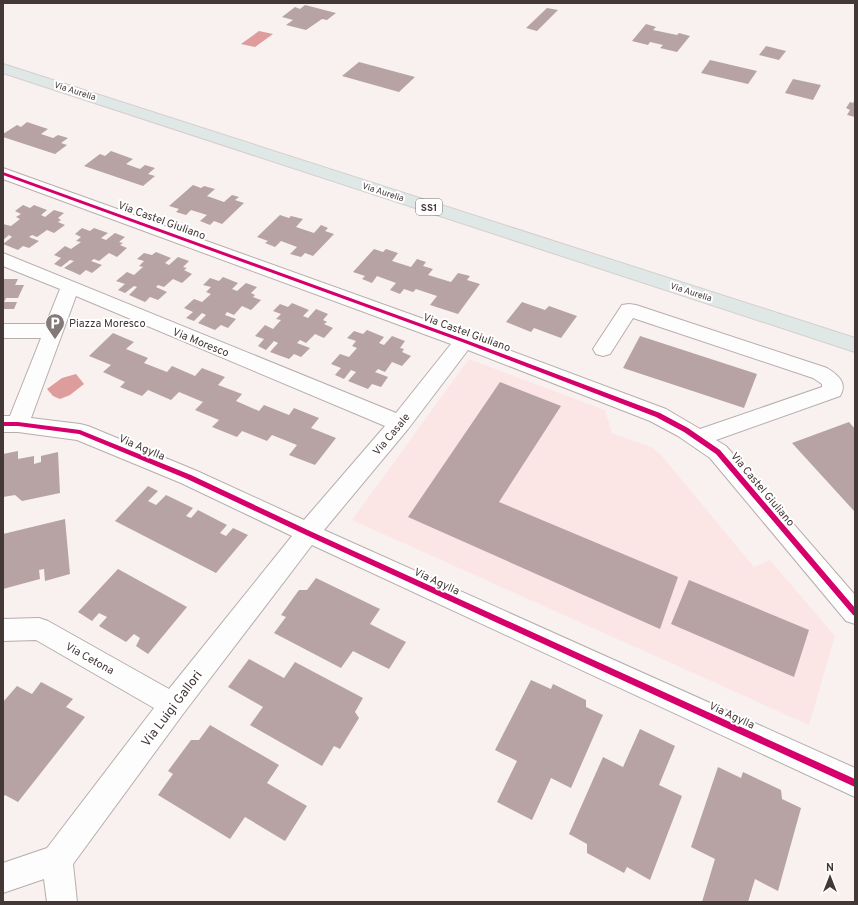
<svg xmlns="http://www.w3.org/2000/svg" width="858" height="905" viewBox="0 0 858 905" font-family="Overpass,sans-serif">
<rect width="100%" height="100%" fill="#f8f1f0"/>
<polygon fill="#fbe6e5" points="469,359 605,410 612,433 651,447 661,455 754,567 770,560 835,636 809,725 352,520"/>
<g fill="#de9c9c">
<polygon points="259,31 273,34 255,47 241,44"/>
<polygon points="76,374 84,384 70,395 60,399 53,396 47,389 62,378"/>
</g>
<g fill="#b7a3a3">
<polygon points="305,5 336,13 327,20 322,19 306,30 286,25 293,20 282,17 295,7 300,9"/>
<polygon points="547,8 558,10 537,31 526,28"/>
<polygon points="646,24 656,27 653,30 677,35 679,33 690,36 677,52 660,48 663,45 650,42 648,45 632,41"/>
<polygon points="766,46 786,51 779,60 759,55"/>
<polygon points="710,60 757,71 748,84 701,73"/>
<polygon points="359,62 415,77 399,92 342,76"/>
<polygon points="793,79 821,85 813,100 785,93"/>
<polygon points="855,99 855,117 847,115 850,110 846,108 850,102 853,103"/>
<polygon points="27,122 48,129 41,134 53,138 58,135 68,138 61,143 67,145 55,154 3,137 3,134 17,125 21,127"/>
<polygon points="111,151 133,159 126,164 140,169 145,165 155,168 148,174 155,176 143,186 84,166 100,154 105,156"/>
<polygon points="193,185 201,188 204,186 215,189 207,196 224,202 232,195 239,197 235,200 244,203 222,224 214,221 210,225 200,221 207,215 191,210 186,215 176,212 179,209 169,206"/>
<polygon points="23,205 30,208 34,205 47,210 41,215 45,217 54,210 64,213 58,218 61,220 58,222 65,225 54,233 47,230 37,237 32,235 29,237 39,241 29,248 23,246 18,250 3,244 12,237 9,235 3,240 3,224 11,226 20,219 16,217 21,214 15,211"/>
<polygon points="280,215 289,218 291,216 303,219 296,227 314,233 321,225 328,228 325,231 334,234 313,256 305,253 301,257 290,254 297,247 281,241 275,247 265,243 268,241 257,237"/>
<polygon points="82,228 90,231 94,228 108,233 101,238 106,240 115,233 125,237 119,242 123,243 120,245 127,248 117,257 109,253 99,261 94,259 91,261 102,265 92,273 86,270 80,275 64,268 74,261 70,260 61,267 54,264 61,258 54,255 65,246 71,249 81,242 76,241 81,237 75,234"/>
<polygon points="374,249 383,252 386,249 398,253 392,261 411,267 417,259 426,262 423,266 433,269 428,275 451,282 458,273 470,276 467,280 480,284 458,314 430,305 437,296 416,289 413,292 404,289 400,294 390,290 396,283 377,276 372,283 362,279 365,276 353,272"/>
<polygon points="156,252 171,258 165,263 169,265 178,257 189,261 183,267 187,268 184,270 192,274 182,283 173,279 164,287 158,285 156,287 167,292 158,300 150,297 145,302 129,295 137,287 134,286 125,293 118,290 125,284 116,281 127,272 134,275 143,267 139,266 144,261 137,259 144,253 152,255"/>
<polygon points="223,277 238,283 232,289 237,291 246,283 257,287 251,293 255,295 253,297 261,300 251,310 242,306 234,315 227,312 225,315 236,319 228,328 221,325 215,330 198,323 206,315 202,313 194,321 186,318 193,312 184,308 194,299 202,302 211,294 206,292 211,287 203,285 210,278 219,281"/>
<polygon points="3,279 18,279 15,285 24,285 18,298 6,298 4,302 17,302 14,309 3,309"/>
<polygon points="522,302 545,310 549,306 577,316 561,338 534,328 531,332 506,322"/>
<polygon points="292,303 309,310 303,316 308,318 316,309 328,314 323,320 327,322 324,324 333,328 324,338 315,334 306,343 300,340 297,343 310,348 301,357 294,354 289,359 270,352 278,343 274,341 266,350 258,346 264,339 255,336 265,325 273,329 281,320 276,319 281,314 273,311 280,304 288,307"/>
<polygon points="367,330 384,337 379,343 384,345 392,336 405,341 400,348 404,349 402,352 411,356 402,366 392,362 385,372 378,369 375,372 388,377 381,387 372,384 368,389 348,381 356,372 351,370 344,379 335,375 341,368 331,364 340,354 349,357 357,348 352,346 356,341 347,338 354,331 363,334"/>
<polygon points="113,333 134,342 126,349 148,358 144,363 167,372 172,366 195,376 202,368 225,377 218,385 242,394 236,401 259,411 264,405 289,415 294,408 319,418 311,428 336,438 315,465 289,455 297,445 272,435 267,441 242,431 237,437 212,427 219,420 195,410 203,402 179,392 171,400 148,390 142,396 120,387 125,382 103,372 111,365 89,356"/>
<polygon points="640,336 757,374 744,408 623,368"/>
<polygon points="500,382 561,406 499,502 678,577 660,629 408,517"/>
<polygon points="849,422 855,429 855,512 792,443"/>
<polygon points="18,451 18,459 34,456 34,464 41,462 41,456 58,452 60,493 22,501 15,495 3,497 3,454"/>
<polygon points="148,486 158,491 148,501 156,505 166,495 193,508 186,516 191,518 198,510 227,525 220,533 226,536 233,528 248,535 216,573 115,521"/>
<polygon points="65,519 70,574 45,581 44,569 39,570 40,579 3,589 3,534"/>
<polygon points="118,569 187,607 148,654 136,646 140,638 134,634 126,642 99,626 107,617 99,613 92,621 78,612"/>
<polygon points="316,578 380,609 370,624 406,642 389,669 353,651 341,668 274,633 286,617 281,615 299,590 307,590"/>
<polygon points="689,580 809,630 794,677 671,624"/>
<polygon points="249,659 284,678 295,662 363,698 355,712 359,718 340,749 334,746 322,766 250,725 263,707 228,687"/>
<polygon points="531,680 551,689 553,684 586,700 586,707 603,715 571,788 551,778 532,820 497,802 517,761 495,750"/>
<polygon points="41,682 73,699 66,707 85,717 18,802 5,795 3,797 3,702 17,686 32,694"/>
<polygon points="210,725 279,765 267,783 307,806 285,841 245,817 230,839 158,795 173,774 168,771 191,740 199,740"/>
<polygon points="640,729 675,746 659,785 682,796 650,880 627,867 624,873 587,853 587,844 569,834 603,757 623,767"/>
<polygon points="718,767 741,778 743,772 781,790 782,799 801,808 778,891 755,879 748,902 702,902 715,859 691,847"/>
</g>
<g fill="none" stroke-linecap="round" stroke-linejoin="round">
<g stroke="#b6adac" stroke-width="2">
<path id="minor" d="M3,168L471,336L666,409L700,429L822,387V384L813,378L633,318L610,354L603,356L596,354L593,349L622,305L629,304L636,305L827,368C838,375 848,383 840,396L716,440L726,446L855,595V624L846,621L710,458L678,436L650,421L468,350L408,429L324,530L855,768V797L312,545L183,714L73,864L77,902H47L44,879L3,893V863L47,848L154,708L36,640L3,641V619L39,618L48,621L169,689L292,536L181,483L77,440L18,432H3V416H10L41,338H3V324H46L60,289L3,266V253L396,413L451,344L3,179ZM76,296L385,426L304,520L197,471L88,426L80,424L31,418Z"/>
</g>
<g stroke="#d4cfce" stroke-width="2">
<polygon id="primary" points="3,64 855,338 855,352 3,73"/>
</g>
<use href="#minor" fill="#fefdfd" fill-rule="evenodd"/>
<use href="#primary" fill="#dfe8e6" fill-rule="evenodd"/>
<g stroke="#fff" stroke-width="2">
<g id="cycleway">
<polygon points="3,172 466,340 660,413 688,428 720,450 855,608 855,616 853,615 716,454 684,432 656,417 462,342 3,175"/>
<polygon points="3,422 18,422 80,430 191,475 310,531 855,779 855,787 306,535 187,479 79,434 18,426 3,426"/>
</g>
</g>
<use href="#cycleway" fill="#d6006c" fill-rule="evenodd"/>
</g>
<defs>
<g id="parking-pin" transform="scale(1)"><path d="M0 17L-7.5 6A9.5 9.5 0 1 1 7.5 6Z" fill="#837978" stroke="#fff"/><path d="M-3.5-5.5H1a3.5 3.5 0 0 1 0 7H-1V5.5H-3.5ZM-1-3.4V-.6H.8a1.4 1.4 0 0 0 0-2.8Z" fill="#fff"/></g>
</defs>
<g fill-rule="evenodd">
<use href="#parking-pin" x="55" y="323"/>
</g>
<g text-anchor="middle" stroke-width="4" stroke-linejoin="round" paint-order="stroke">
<g font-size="9" fill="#443837" stroke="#fff">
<text transform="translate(75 91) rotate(18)" y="3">Via Aurelia</text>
<text transform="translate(383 192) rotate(18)" y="3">Via Aurelia</text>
<text transform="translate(691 292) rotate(18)" y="3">Via Aurelia</text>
</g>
<rect fill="#fff" stroke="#7c7473" stroke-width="1" x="416" y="199" width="26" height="16" rx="3"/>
<g font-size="10" font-weight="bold" fill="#443837">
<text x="429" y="211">SS1</text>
</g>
<g font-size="11" fill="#443837" stroke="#fff">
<text transform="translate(162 220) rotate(20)" y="4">Via Castel Giuliano</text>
<text transform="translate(467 332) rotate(20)" y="4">Via Castel Giuliano</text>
<text transform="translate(201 342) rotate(22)" y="4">Via Moresco</text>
<text transform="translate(391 434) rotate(-50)" y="4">Via Casale</text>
<text transform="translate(142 447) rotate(23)" y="4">Via Agylla</text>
<text transform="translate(763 489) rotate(50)" y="4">Via Castel Giuliano</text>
<text transform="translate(437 581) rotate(25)" y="4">Via Agylla</text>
<text transform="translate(90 658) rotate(29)" y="4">Via Cetona</text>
<text transform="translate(732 715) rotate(25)" y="4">Via Agylla</text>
</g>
<g font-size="11" fill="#443837" stroke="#fff" text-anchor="start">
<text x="69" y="327">Piazza Moresco</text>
</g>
<g font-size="13" fill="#443837" stroke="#fff">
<text transform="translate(171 708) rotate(-53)" y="5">Via Luigi Gallori</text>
</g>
</g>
<rect width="858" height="905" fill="none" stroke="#443837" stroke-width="8"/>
<g transform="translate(830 877)" stroke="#ffffff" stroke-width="3" paint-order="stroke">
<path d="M0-3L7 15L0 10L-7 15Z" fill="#443837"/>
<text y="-6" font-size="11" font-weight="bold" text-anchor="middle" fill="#443837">N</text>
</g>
</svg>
